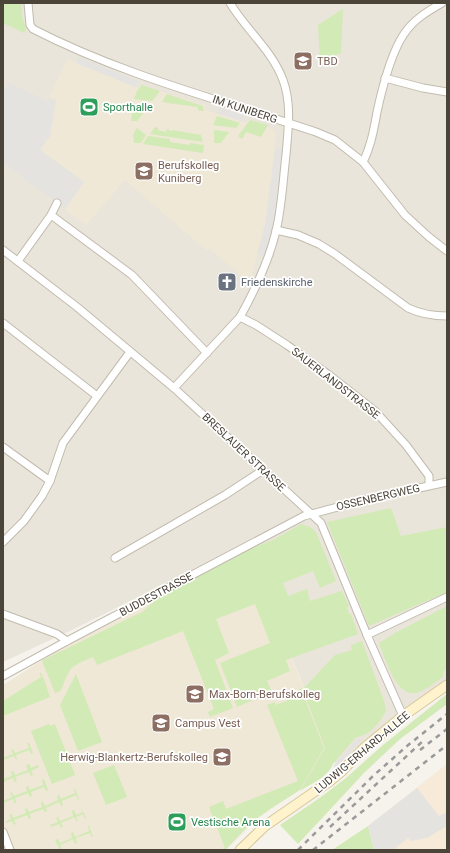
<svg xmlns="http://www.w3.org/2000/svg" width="450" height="853" viewBox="0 0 450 853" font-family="Roboto,sans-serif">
<rect width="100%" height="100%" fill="#f6f3ec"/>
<polygon fill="#eae5da" points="3,3 447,3 447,686 336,764 245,544 70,631 3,662"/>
<polygon fill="#f7ead8" points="447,764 447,850 374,850 368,826"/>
<g fill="#efe8d6">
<polygon points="309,54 313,60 299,67 294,63 301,56 302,58"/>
<polygon points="67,59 139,88 142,85 206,106 205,110 248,123 250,121 275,130 275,148 265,225 250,283 209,248 207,251 125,180 86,225 3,163 3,92 9,82 48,101"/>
<polygon points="246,545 334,761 331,768 258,818 226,850 3,850 3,685 69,643"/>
</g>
<g fill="#d2eab5">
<polygon points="3,3 21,3 22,15 26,29 24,33 3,23"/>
<polygon points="343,9 341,53 320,61 318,25"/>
<polygon points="142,85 160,91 152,101 134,99 137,91"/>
<polygon points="167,94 203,106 204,111 199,111 197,107 162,102"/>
<polygon points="133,108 146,110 137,121 131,121"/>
<polygon points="217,116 240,123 236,128 213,125"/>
<polygon points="250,120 268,125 261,137 246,132 242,139 238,136"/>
<polygon points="155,127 158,128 158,130 166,132 167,129 170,130 170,131 172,131 172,130 201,135 203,142 150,134"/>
<polygon points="137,128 146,135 141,143 134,143 133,135"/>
<polygon points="214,130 229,132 221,143 214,143"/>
<polygon points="148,136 170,139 170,142 189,145 190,143 204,145 203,153 143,144"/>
<polygon points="391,508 401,536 447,527 447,592 369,626 327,522"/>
<path d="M301,524L310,527L316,532L336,581L320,588L313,571L283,583L288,596L307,589L310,601L342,591L349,606L347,608L349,614H351L358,634L286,660L290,671L267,681L272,692L237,707L220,663L270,643L255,604L216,619L229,653L215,660L233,708L210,717L208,712L214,709L183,631L97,665L93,657C70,667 71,665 62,688L60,691L55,693L42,661L43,660L142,612L158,598L242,552L273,540Z"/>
<path d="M447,606V669L443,672V677C435,682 425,691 416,693C396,697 385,658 379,643L395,633Z"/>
<path d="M362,641L384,701L386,711C381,721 369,737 356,737L333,764C329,776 311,784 300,791L325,748L304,693L300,694L298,690L305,687L335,655L352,650L351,645Z"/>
<polygon points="39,673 41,673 44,679 50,697 3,716 3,701 41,677"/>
<polygon points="76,674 102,742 78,751 60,705"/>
<polygon points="303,694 324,748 300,790 270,809 256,819 243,831 225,850 220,850 225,848 209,807 223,801 226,809 298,781 267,705 275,702 276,705"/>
<polygon points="447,694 447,704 400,739 364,773 298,844 280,825 321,797 346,778 383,745"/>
<polygon points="49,724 50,726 55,724 75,775 52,784 31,731"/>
<polygon points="27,743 29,743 33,753 31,754 29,750 16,755 17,759 16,760 14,756 3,760 3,758 13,754 11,750 13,749 15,753 29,748"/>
<polygon points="29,764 31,768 38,765 39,767 31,771 33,775 31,776 29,772 15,777 17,781 15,782 13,778 3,782 3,779 12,776 11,771 13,771 15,775 28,770 26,765"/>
<polygon points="114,765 127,797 106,805 93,773"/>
<polygon points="44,779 48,790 46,791 44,787 31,792 32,796 30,797 28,793 15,798 16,803 14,803 13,799 3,803 3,801 12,797 10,793 12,792 14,796 27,791 26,787 28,786 30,790 43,785 42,780"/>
<polygon points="75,788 79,800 78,800 76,795 62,801 63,805 61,806 59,802 46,808 47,812 45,812 43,809 30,814 31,818 29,819 27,815 14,820 16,824 14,825 12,821 6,823 6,821 11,819 9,815 12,814 13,818 26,813 25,809 27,808 29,812 42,807 41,802 43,802 45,806 58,800 57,796 59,795 61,799 75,793 74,789"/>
<polygon points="81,807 86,818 85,819 83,814 76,817 78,821 76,821 74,817 61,823 63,827 61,828 59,824 51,827 50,825 58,822 56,818 58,817 60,821 73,816 72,811 74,810 76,815 83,812"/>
<polygon points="88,826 89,826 93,837 92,837 90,833 76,838 77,843 75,844 73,839 60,845 62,849 60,850 55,840 58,839 60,843 72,838 71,833 73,832 75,837 89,831"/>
<polygon points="368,826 374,850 332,850"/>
</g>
<g fill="#e5e3e0">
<polygon points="79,57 138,81 135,87 76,63"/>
<polygon points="9,82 48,101 50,98 56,100 50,136 40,150 84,182 65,209 3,163 3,92"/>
<polygon points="218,107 244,115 242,121 216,113"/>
<polygon points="275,148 283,149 278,198 273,228 265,257 257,254 265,225"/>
<polygon points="358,739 363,739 334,770 334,765"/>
<polygon points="417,788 439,816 447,812 447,826 427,838 411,841 408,838 393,850 374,850 368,826"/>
</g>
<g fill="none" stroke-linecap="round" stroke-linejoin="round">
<g stroke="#c2bbae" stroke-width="9">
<g id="street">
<path d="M28,3L30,25L33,29C122,75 221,100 316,132L335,140L363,162L405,215L429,237L447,251"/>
<polyline points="385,78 423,88 447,92"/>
<path d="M363,162C371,146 374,129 377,112C382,89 391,53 404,34C413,20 428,11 442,3"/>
<polyline points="51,215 132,275 207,353"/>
<path d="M276,230L298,235L319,244L335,254L408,308C421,314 433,316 447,316"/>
<polyline points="3,250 77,307 174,388 321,523 367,635 403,716"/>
<polyline points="18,261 51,215 57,203"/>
<polyline points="240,317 256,325 287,345 329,375 375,411 406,445 429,476 429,485"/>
<polyline points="3,323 97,396"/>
<path d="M174,388L240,317C255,290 269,261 276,231C282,206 283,180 286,155C288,130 292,104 283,80C272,50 246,30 230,3"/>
<polyline points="3,447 50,481"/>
<polyline points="3,542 24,521 42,496 50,481 63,443 130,352"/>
<polyline points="115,558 225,495 263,470"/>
<polyline points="3,614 57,634 67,641"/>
<polyline points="367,635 447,597"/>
<polyline points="3,676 67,641 304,516 364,500 447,482"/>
<polyline points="3,832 10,850"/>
</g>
</g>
<g stroke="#d6c79b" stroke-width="11">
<polyline id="secondary" points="240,850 265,826 330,781 342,771 364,748 403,716 447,685"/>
</g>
<use href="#street" stroke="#fff" stroke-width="7"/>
<use href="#secondary" stroke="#fff3cd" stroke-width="9"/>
<g stroke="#9a9a9a" stroke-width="2.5" stroke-dasharray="5 5" stroke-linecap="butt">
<polyline points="420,750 447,729"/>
<polyline points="330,827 424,740"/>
<polyline points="298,850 373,776 407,746 447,714"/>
<polyline points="313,850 447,745"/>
</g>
</g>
<defs>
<g id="school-square" transform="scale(1)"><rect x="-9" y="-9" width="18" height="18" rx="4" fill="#8d6e63" stroke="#fff"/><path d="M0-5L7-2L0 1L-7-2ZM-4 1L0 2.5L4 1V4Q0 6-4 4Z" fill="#fff"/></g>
<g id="stadium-square" transform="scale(1)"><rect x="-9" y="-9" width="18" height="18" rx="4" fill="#2e9e5b" stroke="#fff"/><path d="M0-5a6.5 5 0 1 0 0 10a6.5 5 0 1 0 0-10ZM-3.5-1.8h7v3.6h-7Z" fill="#fff"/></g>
<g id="church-square" transform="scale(1)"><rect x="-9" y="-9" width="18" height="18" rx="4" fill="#6b7280" stroke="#fff"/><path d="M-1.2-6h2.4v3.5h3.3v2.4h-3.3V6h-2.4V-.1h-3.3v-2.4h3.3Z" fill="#fff"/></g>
</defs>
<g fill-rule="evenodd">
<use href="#school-square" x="303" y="61"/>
<use href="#stadium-square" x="89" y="107"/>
<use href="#school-square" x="144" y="171"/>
<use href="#church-square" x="227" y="282"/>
<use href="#school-square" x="195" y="694"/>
<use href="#school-square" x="161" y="723"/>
<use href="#school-square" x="222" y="757"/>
<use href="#stadium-square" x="177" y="822"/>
</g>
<g text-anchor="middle" stroke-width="3.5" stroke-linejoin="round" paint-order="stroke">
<g font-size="11" fill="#785e54" stroke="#fff" text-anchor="start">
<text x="317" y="65">TBD</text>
<text x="158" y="169">Berufskolleg<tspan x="158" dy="13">Kuniberg</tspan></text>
<text x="209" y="698">Max-Born-Berufskolleg</text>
<text x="175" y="727">Campus Vest</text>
<text x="208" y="761" text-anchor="end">Herwig-Blankertz-Berufskolleg</text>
</g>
<g font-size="11" fill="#27864d" stroke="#fff" text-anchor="start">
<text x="103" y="111">Sporthalle</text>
<text x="191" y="826">Vestische Arena</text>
</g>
<g font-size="11" fill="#4b4439" stroke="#fff">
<text transform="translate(245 109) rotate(18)" y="4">IM KUNIBERG</text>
<text transform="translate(336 383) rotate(38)" y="4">SAUERLANDSTRASSE</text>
<text transform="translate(244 452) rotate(43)" y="4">BRESLAUER STRASSE</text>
<text transform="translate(378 497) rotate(-13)" y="4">OSSENBERGWEG</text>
<text transform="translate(156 594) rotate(-28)" y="4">BUDDESTRASSE</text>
<text transform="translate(362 752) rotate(-40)" y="4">LUDWIG-ERHARD-ALLEE</text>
</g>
<g font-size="11" fill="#5b616d" stroke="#fff" text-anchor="start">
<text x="241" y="286">Friedenskirche</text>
</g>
</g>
<rect width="450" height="853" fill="none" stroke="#4b4439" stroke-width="8"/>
</svg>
